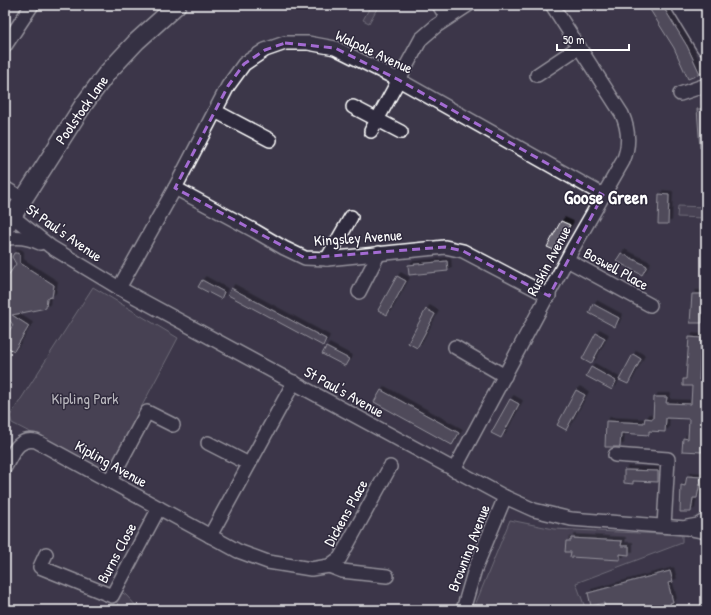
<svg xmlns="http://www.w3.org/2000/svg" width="711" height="615" viewBox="0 0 711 615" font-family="'Patrick Hand',sans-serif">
<defs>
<filter id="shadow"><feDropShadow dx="3.5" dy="-3.5" stdDeviation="0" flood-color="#0009"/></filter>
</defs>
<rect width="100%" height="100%" fill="#3c3749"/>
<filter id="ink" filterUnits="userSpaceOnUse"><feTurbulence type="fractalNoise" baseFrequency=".025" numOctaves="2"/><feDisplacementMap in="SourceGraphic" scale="8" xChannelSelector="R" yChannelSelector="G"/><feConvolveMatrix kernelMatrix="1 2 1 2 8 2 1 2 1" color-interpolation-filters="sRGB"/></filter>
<g filter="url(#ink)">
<g fill="#555060" stroke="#aaa8b0">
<polygon points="362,5 379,5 369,23 363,20 369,9"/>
<polygon points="678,206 706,207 706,218 677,217"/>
<polygon points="93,287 178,338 107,472 12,423 10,416"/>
<polygon points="510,520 554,529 682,535 682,543 576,583 586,610 473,610"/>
<polygon points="116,589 126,595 140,610 122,610 112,596"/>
</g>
<g fill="#666270" stroke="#fff" filter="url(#shadow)">
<polygon points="647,5 662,5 687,46 700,74 688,79 674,48"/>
<polygon points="697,109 706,109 706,148 700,148"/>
<polygon points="659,194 669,195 668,224 658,224"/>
<polygon points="561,221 570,225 556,251 547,247"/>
<polygon points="14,253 17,253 20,255 20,263 54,285 52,297 47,298 46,308 12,315 29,326 14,351 5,346 5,337 13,325 7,316 5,317 5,280 16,264 12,257"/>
<polygon points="621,253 647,266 642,275 616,261"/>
<polygon points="447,261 448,271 409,275 408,265"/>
<polygon points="397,276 406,281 387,315 378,310"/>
<polygon points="202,280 224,292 221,299 198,287"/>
<polygon points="231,288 326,339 323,346 228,295"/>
<polygon points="692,294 704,294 702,323 690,323"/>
<polygon points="593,304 619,318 615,327 589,313"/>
<polygon points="426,309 435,314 417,348 408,343"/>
<polygon points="596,333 605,338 591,364 582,359"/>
<polygon points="689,337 701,338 699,380 706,379 702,452 682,451 683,438 688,439 689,419 666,418 665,432 649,431 649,435 621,433 620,447 605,447 606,421 644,423 645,418 653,419 654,397 667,397 666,403 691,404 692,386 683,386 683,379 686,379"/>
<polygon points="326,347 349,359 345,366 322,354"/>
<polygon points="633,354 641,359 628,384 619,380"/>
<polygon points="591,367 616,381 612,390 586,376"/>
<polygon points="381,390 459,433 452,445 374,402"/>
<polygon points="576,390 585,395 566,430 557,425"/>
<polygon points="510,399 519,404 501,438 491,433"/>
<polygon points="624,470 658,471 658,482 633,481 633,484 624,483"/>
<polygon points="687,476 701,477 697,498 693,498 691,512 680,512 681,485 685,486"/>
<polygon points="571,538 622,541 621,546 629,546 629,555 620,554 620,560 570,557 571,552 565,552 566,541 571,541"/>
<polygon points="670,571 673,582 668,583 673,602 670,603 672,610 606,610 604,603 591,606 588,593"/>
</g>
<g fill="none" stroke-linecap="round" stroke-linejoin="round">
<g stroke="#fff" stroke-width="16">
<g id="minor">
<polyline points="439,5 447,18"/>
<polyline points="5,46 32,5"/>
<polyline points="537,75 579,47"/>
<polyline points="680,94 706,85"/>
<polyline points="353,107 401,132"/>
<polyline points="215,111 270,140"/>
<polyline points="371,131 421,39 436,26 468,5"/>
<polyline points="5,188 23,199"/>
<polyline points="175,188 255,231 284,248 305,258 327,259 445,247 463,251 549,296"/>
<polyline points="12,216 51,247 119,288 505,497 534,510 571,519 686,528 706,532"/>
<path d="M5,239C17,236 29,238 40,243"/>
<polyline points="327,259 351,217"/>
<polyline points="567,260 650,305"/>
<polyline points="119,288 175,188 228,86 244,64 265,50 285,43 308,43 335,48 399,80 603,195"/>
<polyline points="359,292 379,253"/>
<polyline points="455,347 505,376"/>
<polyline points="208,443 249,464"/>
<polyline points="615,455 668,459 664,526"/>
<path d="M5,467C13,453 18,437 36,441L238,551L268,562L311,569L329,566L340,558L390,467"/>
<path d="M454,470L573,248L623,161C630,145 629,130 622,114L552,5"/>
<polyline points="110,481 147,412 173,425"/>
<polyline points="687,527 698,525 706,520"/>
<polyline points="210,536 294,382"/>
<polyline points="46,554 40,567 112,596 159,508"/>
<polyline points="329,566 342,571 387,576"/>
<polyline points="463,610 475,569 505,497"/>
</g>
</g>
<g stroke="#fff" stroke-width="20">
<polyline id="major" points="5,228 84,104 107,73 137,41 177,5"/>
</g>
<g stroke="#fff" stroke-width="22">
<g id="highway">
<polyline points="681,5 706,46"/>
<polyline points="697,5 706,20"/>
</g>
</g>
<use href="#minor" stroke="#2f2a3d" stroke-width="13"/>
<use href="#major" stroke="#2f2a3d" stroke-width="17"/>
<use href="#highway" stroke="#2f2a3d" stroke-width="19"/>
</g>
</g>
<path d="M0 0H711V615H0ZM285,43L335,48L399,80L603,195L549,296L463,251L445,247L305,258L175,188L228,86L244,64L265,50Z" fill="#3c3749" fill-opacity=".55" fill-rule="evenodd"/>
<path fill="none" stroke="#a36bd2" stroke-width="3" stroke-dasharray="8 5" stroke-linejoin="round" d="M285,43L335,48L399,80L603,195L549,296L463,251L445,247L305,258L175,188L228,86L244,64L265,50Z"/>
<g text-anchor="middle" stroke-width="3" stroke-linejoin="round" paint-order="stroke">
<g font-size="15" fill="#fff" stroke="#2f2a3d">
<text transform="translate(374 52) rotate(25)" y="5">Walpole Avenue</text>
<text transform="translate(82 110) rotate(-55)" y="5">Poolstock Lane</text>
<text transform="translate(64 233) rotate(35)" y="5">St Paul's Avenue</text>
<text transform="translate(358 238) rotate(-4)" y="5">Kingsley Avenue</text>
<text transform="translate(549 261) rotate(-62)" y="5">Ruskin Avenue</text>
<text transform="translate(616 269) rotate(29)" y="5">Boswell Place</text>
<text transform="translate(344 392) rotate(29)" y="5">St Paul's Avenue</text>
<text transform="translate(111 464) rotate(29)" y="5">Kipling Avenue</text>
<text transform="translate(346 513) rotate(-61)" y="5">Dickens Place</text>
<text transform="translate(469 548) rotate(-69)" y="5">Browning Avenue</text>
<text transform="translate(117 553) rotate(-62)" y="5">Burns Close</text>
</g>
<g font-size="15" fill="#bbb9bf" stroke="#2f2a3d">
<text x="85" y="404">Kipling Park</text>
</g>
<g font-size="19" font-weight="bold" fill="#fff" stroke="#2f2a3d">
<text x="606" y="204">Goose Green</text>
</g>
</g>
<rect width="711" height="615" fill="none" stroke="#2f2a3d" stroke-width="20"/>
<rect x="10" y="10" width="691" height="595" fill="none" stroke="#fff" stroke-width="1.5" filter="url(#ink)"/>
<path d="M557 44v6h72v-6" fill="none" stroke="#ffffff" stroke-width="2"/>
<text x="563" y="44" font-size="12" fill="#ffffff" stroke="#2f2a3d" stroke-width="3" paint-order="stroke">50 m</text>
</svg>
